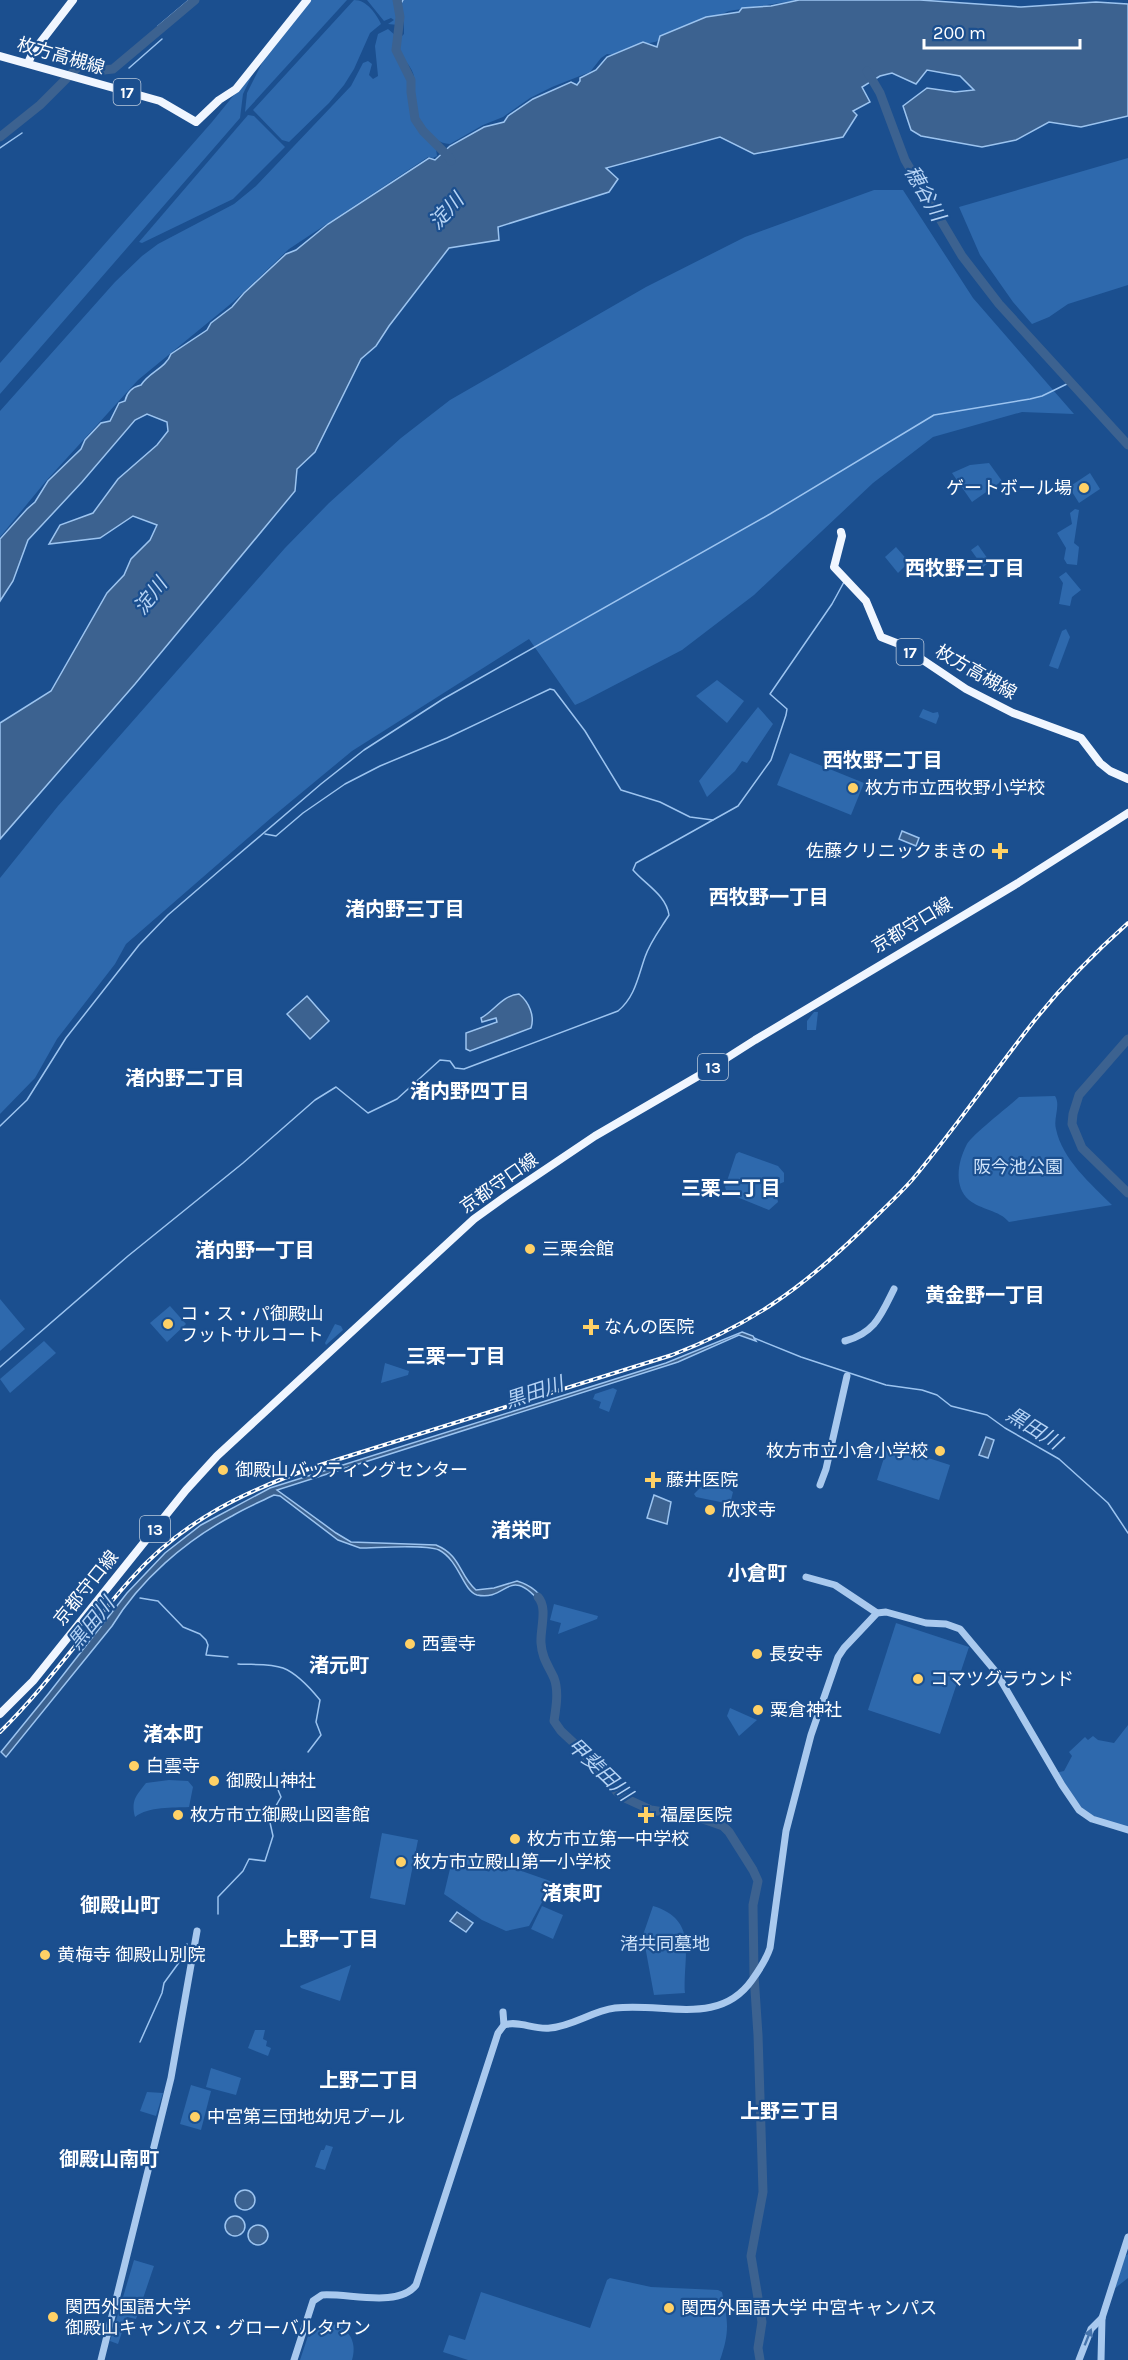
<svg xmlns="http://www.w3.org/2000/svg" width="1128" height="2360" viewBox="0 0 1128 2360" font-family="Karla,'Noto Sans JP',sans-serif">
<rect width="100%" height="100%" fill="#1b4f8f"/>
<g fill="#2e69ad">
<polygon points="311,0 347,0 245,112 247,93 265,57"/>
<path d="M354,0C367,0 376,14 381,24L370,33L354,69L344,85L329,103L289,142L282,140L253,110Z"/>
<polygon points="367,0 394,0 400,20 398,25 388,24 394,20 391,18 384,21"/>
<path d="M399,0H798L729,11L655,42L644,44L621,56L607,54L601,58L590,72L552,87L530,98L503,117L483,125L450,144C428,143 414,115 413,96C413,88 416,81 413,73C406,56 400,65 398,40L404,34V16Z"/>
<path d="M388,29L395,35C391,57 402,60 408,78C415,102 403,112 424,135C429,140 431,145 436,149L437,156L433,158L428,157L289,249L233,302L138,380L46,481L0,537V411L115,282L142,256L158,244L234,204L256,186L351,86L363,63L368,61L372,64L369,75L373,79L378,76L375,46L378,34Z"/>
<polygon points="255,69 243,94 240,118 0,394 0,363 212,122"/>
<polygon points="248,115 254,116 285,147 233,199 142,243 139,242"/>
<polygon points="1128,158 1128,285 1068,304 1049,317 1032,324 1013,302 980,255 959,207"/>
<polygon points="874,190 903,190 973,298 1074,414 1022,412 933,437 873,483 754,595 682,650 584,701 575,705 529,639 352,751 271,818 126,944 115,964 57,1039 35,1078 0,1114 0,878 58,806 285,548 329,503 401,438 450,400 646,287 745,237"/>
<polygon points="989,463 1002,481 972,502 952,473 970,465"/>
<polygon points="1090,473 1100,489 1079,503 1069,487"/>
<polygon points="1075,509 1079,510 1074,543 1079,547 1077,565 1067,564 1064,559 1066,548 1057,533 1072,524 1070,513"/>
<polygon points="978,545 990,562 983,567 971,550"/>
<polygon points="896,547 909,562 898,573 885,557"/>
<polygon points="1066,572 1081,590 1072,597 1070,606 1059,604 1063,583 1059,577"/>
<polygon points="1066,629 1070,637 1058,669 1049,666 1062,631"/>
<polygon points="717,680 744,701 727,723 696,696"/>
<polygon points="758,707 773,724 747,763 742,761 735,771 707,797 699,781"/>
<polygon points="923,709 933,713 938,712 939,716 936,724 919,717"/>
<polygon points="790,753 864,783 851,815 777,785"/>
<polygon points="814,1012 818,1012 816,1030 807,1030 807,1021"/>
<path d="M1055,1096C1061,1105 1053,1118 1056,1129C1062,1159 1091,1184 1112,1205L1009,1222C999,1210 981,1210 969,1200C953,1186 958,1161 967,1144C972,1135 1009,1106 1019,1097Z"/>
<polygon points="739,1152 778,1166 784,1173 784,1182 779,1184 776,1192 778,1202 769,1210 727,1193 725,1187 736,1154"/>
<polygon points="0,1299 25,1329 0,1351"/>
<polygon points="170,1306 186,1324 167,1342 150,1323"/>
<polygon points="335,1324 341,1326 343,1330 326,1345 325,1343"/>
<polygon points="44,1341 56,1353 10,1393 0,1379"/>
<polygon points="385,1363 409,1371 408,1375 381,1383"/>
<polygon points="613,1388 617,1390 609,1412 599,1408 601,1402 593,1399 595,1394"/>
<polygon points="888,1445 950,1465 939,1500 877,1480"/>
<polygon points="705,1483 727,1488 733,1492 730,1504 696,1497 694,1494"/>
<polygon points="554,1604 598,1616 597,1619 558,1634 561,1623 550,1620"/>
<polygon points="896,1623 969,1647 940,1734 868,1710"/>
<polygon points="730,1708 757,1720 739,1736 727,1716"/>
<polygon points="1128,1725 1128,1829 1087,1815 1055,1773 1064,1771 1072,1756 1069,1752 1085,1737 1088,1740 1093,1736 1098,1740 1114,1743"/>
<path d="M169,1780L188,1781L193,1787L189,1807C173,1808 149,1806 135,1817C131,1800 136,1796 146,1783Z"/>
<polygon points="382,1833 418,1840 405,1905 370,1898"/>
<polygon points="454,1852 488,1863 490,1860 553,1882 529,1926 506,1931 482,1920 444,1894"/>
<polygon points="542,1906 563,1915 553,1939 531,1929"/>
<path d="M653,1906C699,1920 683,1955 685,1993L654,1995L643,1935Z"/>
<polygon points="351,1965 340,2001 301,1988 300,1986"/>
<polygon points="255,2030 265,2030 263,2039 267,2041 266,2046 271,2048 268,2056 248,2048"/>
<polygon points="211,2068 241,2078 236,2095 206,2087"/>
<polygon points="191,2085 211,2091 201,2130 180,2124"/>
<polygon points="147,2092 163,2093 156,2116 140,2111"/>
<polygon points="326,2145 333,2147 325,2170 315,2167 321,2150 324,2150"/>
<polygon points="1128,2254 1128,2278 1114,2289 1125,2256"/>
<polygon points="134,2260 154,2266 136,2319 127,2317 118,2344 110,2341"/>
<path d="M610,2278L651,2287L718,2290L722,2292C728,2322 730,2331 720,2360H468L443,2352L449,2335L465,2340L481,2292L590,2328L607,2280Z"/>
<path d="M325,2323C347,2324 358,2340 352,2360H300L309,2333Z"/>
</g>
<g fill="#3c6290" stroke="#9cc4f0" stroke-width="1.5">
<path d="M799,0H920L1021,7L1096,2L1128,4V116L1081,127L1049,122L1016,140L982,147L921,136L911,130L903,106L927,88L955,92L974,90L960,76L927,70L916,84L892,73L880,76L862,87L870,102L853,111L857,115L843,137L754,154L720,137L606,168L618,179L609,192L498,227L499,240L449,248L389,326L376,346L361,359L315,452L297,469L295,491L135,684L0,839V723L51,691L107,593L124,575L131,559L150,540L157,525L133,516L100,538L49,544L60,525L93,513L118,479L157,445L168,431L167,422L147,414L135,420L82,482L28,540L13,581L0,601V539L27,509L35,502L48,481L81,449L85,440L101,423L110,421L119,403L125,401C127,392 132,387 141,385C149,372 166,368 171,354L207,330L211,323L232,307L244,293L286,254L296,250L328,224L429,158L435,160L450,146L484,127L504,122L508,116L533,99L571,82L577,85L580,81V78L596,70L607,57L643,42L657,47L660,36L706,17L739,12L742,8L771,6Z"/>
<polygon points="902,831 919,838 916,846 899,839"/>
<path d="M519,994C529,1002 535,1016 531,1028L470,1051L466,1049V1033L497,1022L496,1018L482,1022L481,1018C494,1011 503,995 519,994Z"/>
<polygon points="307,996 329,1021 310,1039 287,1014"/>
<path d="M742,1332L753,1336L756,1341L739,1335L678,1362L277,1490L336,1533L351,1542L436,1545C462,1556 458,1574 476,1590L494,1588L517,1581C530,1585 544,1594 545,1608C508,1561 509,1602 477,1595C463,1591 459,1560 439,1550C425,1544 377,1548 360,1548L338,1540L280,1496L274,1495C260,1502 245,1508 232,1516C185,1541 140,1580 112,1626L6,1757L1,1752L49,1693L127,1593L165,1553L201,1525L270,1488L666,1363Z"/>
<polygon points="986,1437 994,1440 988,1458 979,1455"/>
<polygon points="654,1495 671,1502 667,1524 647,1518"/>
<polygon points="457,1912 473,1923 466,1932 450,1921"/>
<circle cx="245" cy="2200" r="10"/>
<circle cx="235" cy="2226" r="10"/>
<circle cx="258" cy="2235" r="10"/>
</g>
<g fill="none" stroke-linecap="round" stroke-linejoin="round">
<g stroke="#9cc4f0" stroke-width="1.5">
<polyline points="398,9 403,0"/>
<polyline points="158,26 189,0"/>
<polyline points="129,68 162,39"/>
<polyline points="0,148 22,133"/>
<polyline points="265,834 276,836 303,813 345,784 380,766 447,738 550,689 554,690 585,731 621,790 660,802 690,817 713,820"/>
<polyline points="0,1126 27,1100 66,1038 139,945 168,915 219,871 321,784 364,750 443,699 770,514 934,415 1030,399 1042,396 1071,382"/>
<polyline points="754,1338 801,1357 886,1385 922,1390 937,1395 951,1406 987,1415 1005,1428 1059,1459 1108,1503 1128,1533"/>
<path d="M0,1367L128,1256L243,1163L315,1100L336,1087L368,1113L397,1099L440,1060L450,1061L455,1068L464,1069L618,1011C635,997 638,977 645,957C650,942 661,928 669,915C666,895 646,885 633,870L636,863L738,806L771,760L786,715L787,709L770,694L832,604L844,582"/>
<polyline points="140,1598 158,1601 183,1627 200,1634 206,1640 208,1645 206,1655 228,1657"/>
<path d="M238,1664C251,1665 270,1663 283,1668C296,1673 311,1689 320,1700L316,1722L321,1735L308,1752"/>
<polyline points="218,1914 218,1897 243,1871 249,1859 265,1861 273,1836 269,1818 281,1797 276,1785 276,1782"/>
<polyline points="140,2042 162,1993 164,1983 183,1957 187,1944"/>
</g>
<g stroke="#3c6290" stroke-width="9">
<polyline points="397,0 400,17 396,50 411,80 411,92 415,119 423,131 449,157 451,161"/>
<polyline points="867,71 880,93 905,160 962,256 999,304 1128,445"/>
<polyline points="0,137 40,105 80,65 104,70 113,69 195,0"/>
<polyline points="1128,1039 1079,1095 1073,1114 1072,1124 1082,1148 1128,1193"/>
<path d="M538,1597C548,1608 540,1629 541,1643C542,1658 548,1665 554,1678C559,1691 556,1708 554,1721L561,1731L576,1745L618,1793L627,1799L651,1810L700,1818L723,1826L729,1832L753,1870L758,1881L753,1905L754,1975L758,2035L763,2192L751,2256L762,2322L758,2348L760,2360"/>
</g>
<g stroke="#a9c9ee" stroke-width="7">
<path d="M845,1341C875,1333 881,1315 894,1289"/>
<polyline points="820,1485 826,1469 847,1376"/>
<polyline points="806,1577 835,1585 877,1613"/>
<path d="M504,2025C518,2020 534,2030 550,2028C573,2026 592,2011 615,2008C664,2002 719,2027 752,1980C760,1969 766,1960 770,1948L786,1831L811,1735L838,1657L844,1648L877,1613L886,1612L926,1623L946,1624L960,1629L996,1672L1062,1785L1079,1810L1092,1819L1128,1830"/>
<polyline points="101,2360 171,2078 197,1931"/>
<path d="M294,2360L313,2301L322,2295C349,2293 398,2308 416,2285L498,2033L504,2025L503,2012"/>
<polyline points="1079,2360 1091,2329 1102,2318"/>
<polyline points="1101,2360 1102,2318 1128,2237"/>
</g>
<g stroke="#f0f6ff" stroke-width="8">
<polyline points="0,56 160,101 196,122 219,100 236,89 307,0"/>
<polyline points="28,63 33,52 73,0"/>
<polyline points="841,532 842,536 834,567 866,601 881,637 899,644 966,689 1013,713 1081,738 1100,763 1110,771 1128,779"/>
<polyline points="0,1714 33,1681 186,1490 217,1456 474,1219 506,1196 595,1136 700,1075 755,1040 1018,883 1128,813"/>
</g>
<g stroke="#fff" stroke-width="4">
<path id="rail" d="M0,1732C48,1685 86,1629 131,1579C183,1520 247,1490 320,1465L672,1355C750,1325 801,1289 861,1231C878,1214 896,1198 912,1180C954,1130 991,1076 1031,1025C1060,988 1093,954 1128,923"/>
</g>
<use href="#rail" stroke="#1b4f8f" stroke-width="1.5" stroke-dasharray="4.5" stroke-linecap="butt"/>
</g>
<defs><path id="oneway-solid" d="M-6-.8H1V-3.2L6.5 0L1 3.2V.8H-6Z" transform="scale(1.5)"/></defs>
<use fill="#4674ac" href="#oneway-solid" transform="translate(1088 2337) rotate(-68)"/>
<g fill="#ffd166" stroke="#1b4f8f" stroke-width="2">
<circle cx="1084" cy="488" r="6"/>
<circle cx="853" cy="788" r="6"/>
<path d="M997 842h6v6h6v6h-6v6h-6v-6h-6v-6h6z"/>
<circle cx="530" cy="1249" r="6"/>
<circle cx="168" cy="1324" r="6"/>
<path d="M588 1318h6v6h6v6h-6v6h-6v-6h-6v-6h6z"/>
<circle cx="940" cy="1451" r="6"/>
<circle cx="223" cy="1470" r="6"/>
<path d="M650 1471h6v6h6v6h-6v6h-6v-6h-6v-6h6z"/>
<circle cx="710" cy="1510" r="6"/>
<circle cx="410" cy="1644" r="6"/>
<circle cx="757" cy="1654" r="6"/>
<circle cx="918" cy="1679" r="6"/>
<circle cx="758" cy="1710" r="6"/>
<circle cx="134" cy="1766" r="6"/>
<circle cx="214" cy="1781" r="6"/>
<circle cx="178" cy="1815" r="6"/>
<path d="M643 1806h6v6h6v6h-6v6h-6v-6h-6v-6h6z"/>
<circle cx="515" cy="1839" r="6"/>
<circle cx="401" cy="1862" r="6"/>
<circle cx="45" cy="1955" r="6"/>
<circle cx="195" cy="2117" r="6"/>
<circle cx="669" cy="2308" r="6"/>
<circle cx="53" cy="2317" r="6"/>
</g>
<g text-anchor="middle" stroke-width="4.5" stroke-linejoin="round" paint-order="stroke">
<g fill="#1b4f8f" stroke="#bbcadd" stroke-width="1.5">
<rect x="113.5" y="79" width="27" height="26" rx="4.5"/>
<rect x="896.5" y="639" width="27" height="26" rx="4.5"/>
<rect x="698" y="1054" width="30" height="26" rx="4.5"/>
<rect x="140" y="1516" width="30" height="26" rx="4.5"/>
</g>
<g font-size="16" font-weight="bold" fill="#fff">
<text x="127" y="98">17</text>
<text x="910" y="658">17</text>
<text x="713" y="1073">13</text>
<text x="155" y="1535">13</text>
</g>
<g font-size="18" fill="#fff" stroke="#1b4f8f">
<text transform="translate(61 56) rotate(16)" y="6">枚方高槻線</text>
<text transform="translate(976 672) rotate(30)" y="6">枚方高槻線</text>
<text transform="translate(912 925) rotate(-31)" y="6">京都守口線</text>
<text transform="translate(499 1183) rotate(-35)" y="6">京都守口線</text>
<text transform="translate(86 1588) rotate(-51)" y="6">京都守口線</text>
</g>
<g font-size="18" fill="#fff" stroke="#1b4f8f" text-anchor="start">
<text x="1072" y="494" text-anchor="end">ゲートボール場</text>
<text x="865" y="794">枚方市立西牧野小学校</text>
<text x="986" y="857" text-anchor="end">佐藤クリニックまきの</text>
<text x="542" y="1255">三栗会館</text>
<text x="180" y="1320">コ・ス・パ御殿山<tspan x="180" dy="21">フットサルコート</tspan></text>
<text x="604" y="1333">なんの医院</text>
<text x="928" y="1457" text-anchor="end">枚方市立小倉小学校</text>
<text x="235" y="1476">御殿山バッティングセンター</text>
<text x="666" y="1486">藤井医院</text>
<text x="722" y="1516">欣求寺</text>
<text x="422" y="1650">西雲寺</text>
<text x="769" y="1660">長安寺</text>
<text x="930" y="1685">コマツグラウンド</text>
<text x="770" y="1716">粟倉神社</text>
<text x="146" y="1772">白雲寺</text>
<text x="226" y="1787">御殿山神社</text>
<text x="190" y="1821">枚方市立御殿山図書館</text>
<text x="660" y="1821">福屋医院</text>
<text x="527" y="1845">枚方市立第一中学校</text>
<text x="413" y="1868">枚方市立殿山第一小学校</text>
<text x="57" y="1961">黄梅寺 御殿山別院</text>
<text x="207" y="2123">中宮第三団地幼児プール</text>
<text x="65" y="2313">関西外国語大学<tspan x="65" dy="21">御殿山キャンパス・グローバルタウン</tspan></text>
<text x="681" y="2314">関西外国語大学 中宮キャンパス</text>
</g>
<g font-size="18" fill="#cfe3fa" stroke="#1b4f8f">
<text x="1018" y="1173">阪今池公園</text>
<text x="665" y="1950">渚共同墓地</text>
</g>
<g font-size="20" font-style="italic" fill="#b5d3f5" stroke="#1b4f8f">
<text transform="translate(925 193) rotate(60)" y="7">穂谷川</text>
<text transform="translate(446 211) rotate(-47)" y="7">淀川</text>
<text transform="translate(150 596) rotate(-52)" y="7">淀川</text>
<text transform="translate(534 1392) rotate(-18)" y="7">黒田川</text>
<text transform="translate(1034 1428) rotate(32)" y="7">黒田川</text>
<text transform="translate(91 1623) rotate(-51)" y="7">黒田川</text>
<text transform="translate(600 1769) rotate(44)" y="7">甲斐田川</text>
</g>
<g font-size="20" font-weight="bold" fill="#fff" stroke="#1b4f8f">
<text x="965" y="575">西牧野三丁目</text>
<text x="883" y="767">西牧野二丁目</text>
<text x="769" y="904">西牧野一丁目</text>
<text x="405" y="916">渚内野三丁目</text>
<text x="185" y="1085">渚内野二丁目</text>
<text x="470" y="1098">渚内野四丁目</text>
<text x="731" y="1195">三栗二丁目</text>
<text x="255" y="1257">渚内野一丁目</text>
<text x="985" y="1302">黄金野一丁目</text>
<text x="456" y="1363">三栗一丁目</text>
<text x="521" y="1537">渚栄町</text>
<text x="757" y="1580">小倉町</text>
<text x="339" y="1672">渚元町</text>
<text x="173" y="1741">渚本町</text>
<text x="572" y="1900">渚東町</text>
<text x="120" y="1912">御殿山町</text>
<text x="329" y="1946">上野一丁目</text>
<text x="369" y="2087">上野二丁目</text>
<text x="790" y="2118">上野三丁目</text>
<text x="109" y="2166">御殿山南町</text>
</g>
</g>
<path d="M924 39v9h156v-9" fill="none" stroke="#ffffff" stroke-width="3"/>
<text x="933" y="39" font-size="18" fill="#ffffff" stroke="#1b4f8f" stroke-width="4.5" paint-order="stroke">200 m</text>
</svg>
